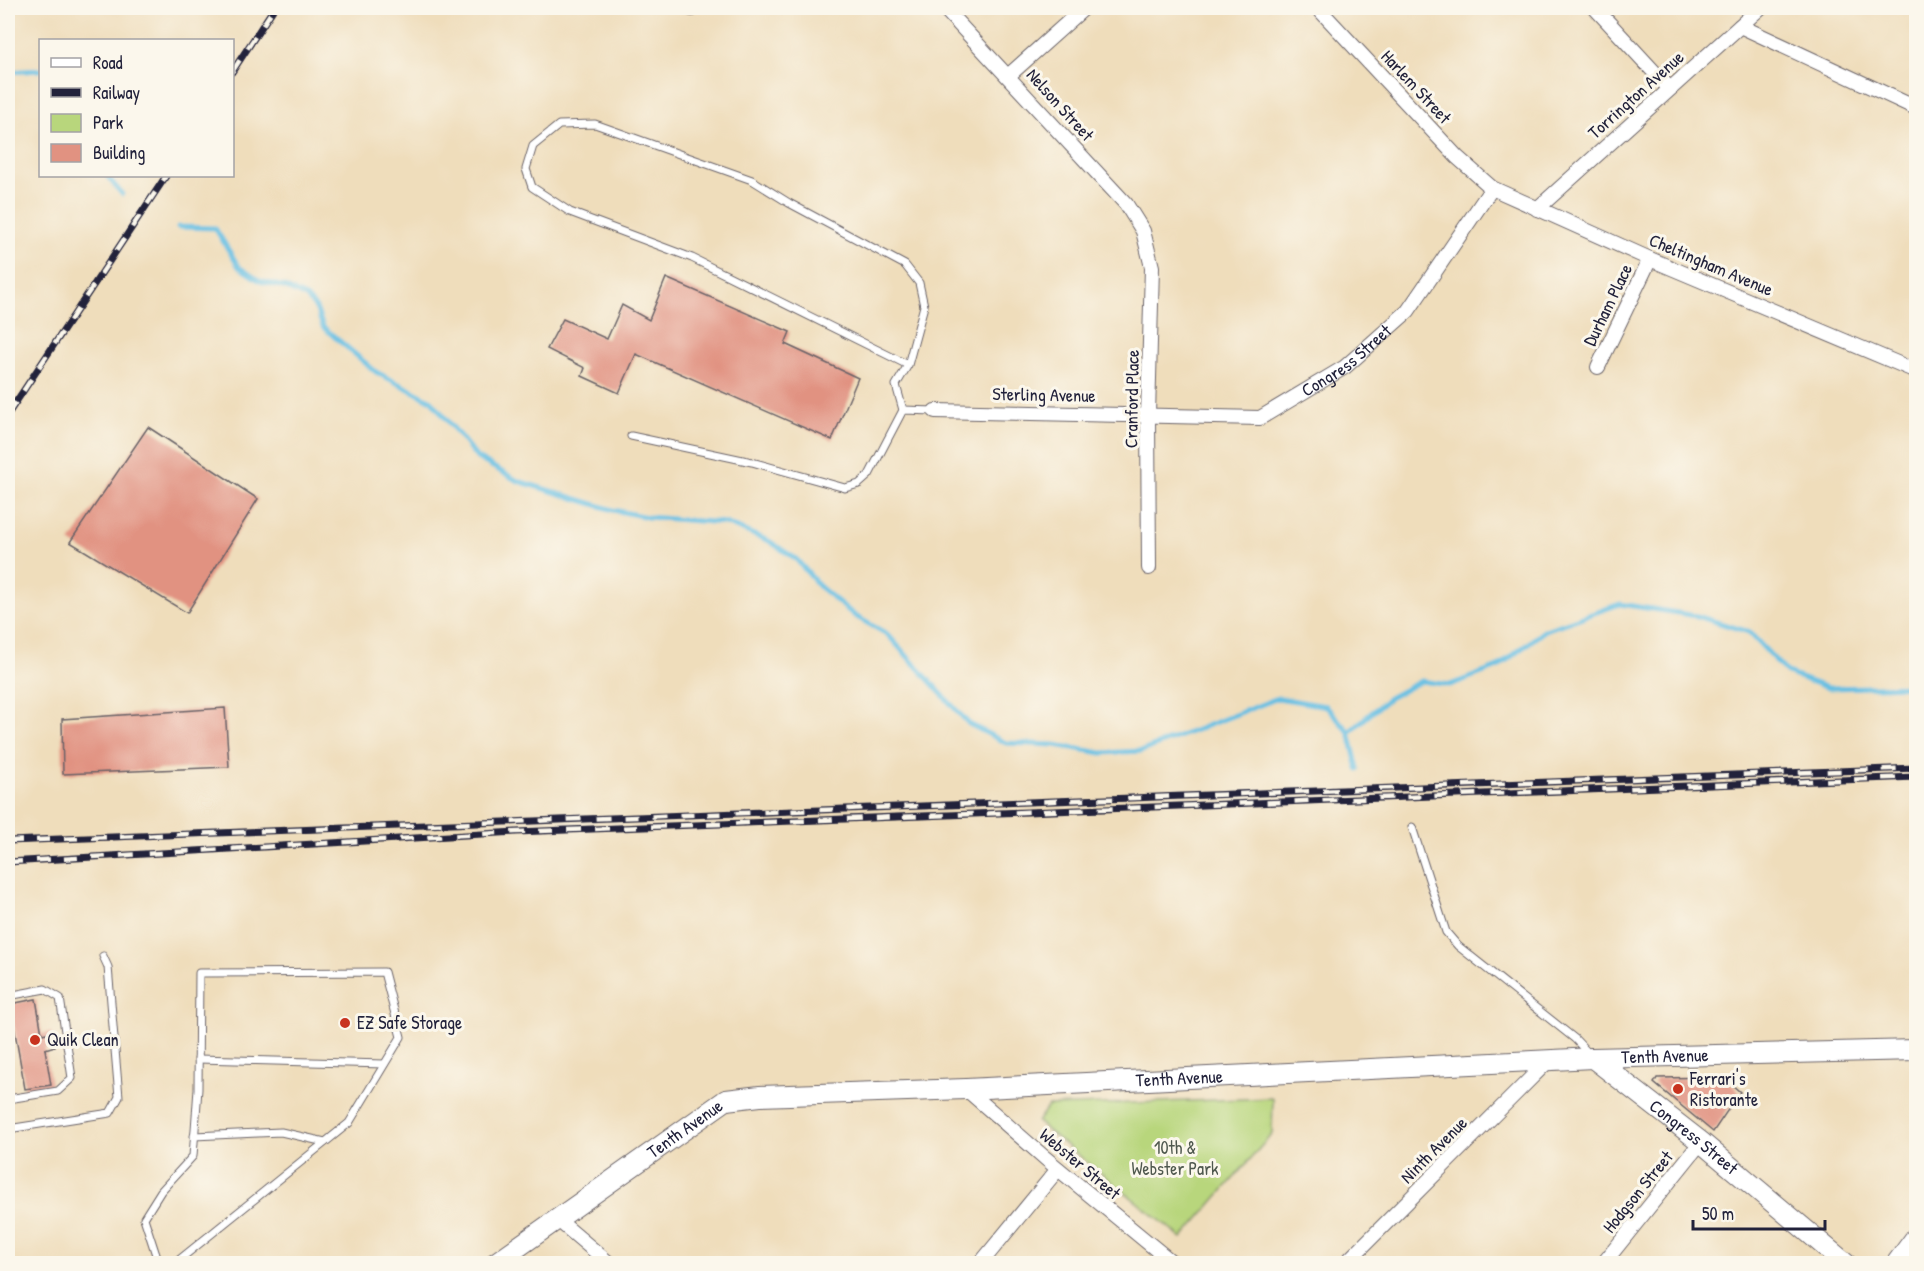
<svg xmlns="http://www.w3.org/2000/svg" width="1924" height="1271" viewBox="0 0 1924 1271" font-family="'Patrick Hand',sans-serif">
<rect width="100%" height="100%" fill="#fbf7ec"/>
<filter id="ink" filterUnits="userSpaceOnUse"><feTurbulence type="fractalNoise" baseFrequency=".0167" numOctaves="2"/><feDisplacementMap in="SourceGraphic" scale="12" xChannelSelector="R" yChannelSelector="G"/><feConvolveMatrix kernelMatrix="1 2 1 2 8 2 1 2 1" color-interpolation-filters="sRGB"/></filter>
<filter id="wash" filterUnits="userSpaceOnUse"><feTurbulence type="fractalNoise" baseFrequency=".008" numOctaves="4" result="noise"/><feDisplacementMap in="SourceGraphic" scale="24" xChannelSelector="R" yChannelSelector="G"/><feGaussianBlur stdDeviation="1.35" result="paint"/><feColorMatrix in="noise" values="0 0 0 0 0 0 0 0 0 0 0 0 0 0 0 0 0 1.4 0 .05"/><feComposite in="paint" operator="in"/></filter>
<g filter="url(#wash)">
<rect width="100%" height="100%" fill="#efddbb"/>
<polygon fill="#b8d67c" stroke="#6d7c5c" stroke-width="1.5" points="1273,1098 1272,1134 1182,1238 1037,1122 1048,1106"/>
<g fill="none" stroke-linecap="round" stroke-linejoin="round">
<g stroke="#66bfe3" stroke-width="5">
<polyline points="8,72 40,70"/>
<polyline points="107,176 122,194"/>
<polyline points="178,227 215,228 239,267 260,281 284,287 306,297 316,308 323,327 376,372 432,401 477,458 518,481 613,510 647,517 725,523 769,541 796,559 820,587 855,616 887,634 969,724 1006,743 1055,745 1102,753 1142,751 1278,698 1326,706 1349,732 1389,698 1421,681 1450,685 1498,667 1545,630 1620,604 1697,616 1749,632 1787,673 1828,688 1916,686"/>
<polyline points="1349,732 1358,769"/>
</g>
</g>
<g id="blocks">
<g fill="#e19281">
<polygon points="666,278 790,332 785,344 858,378 832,440 636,354 619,393 582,376 585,368 547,349 563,319 607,339 622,305 649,320"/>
<polygon points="148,427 258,499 187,613 70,542"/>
<polygon points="225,708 229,767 63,774 62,719"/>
<polygon points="36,999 42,1034 51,1032 55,1046 45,1049 51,1085 25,1089 10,1004"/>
<polygon points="1723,1077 1740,1092 1713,1132 1654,1083 1657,1078"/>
</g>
</g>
</g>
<g filter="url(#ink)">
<use href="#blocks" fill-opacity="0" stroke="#6a6368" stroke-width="1.5"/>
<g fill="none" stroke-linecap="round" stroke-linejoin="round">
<g stroke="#6a6368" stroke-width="9">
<g id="lane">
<polyline points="903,410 896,385 908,365 924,306 919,283 905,265 789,203 752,180 595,124 559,125 533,146 526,169 532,187 570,212 692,258 908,365"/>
<polyline points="631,436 752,462 845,488 859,484 869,475 903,410 935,411"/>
<polyline points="1412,827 1446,932 1458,946 1575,1039 1590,1055"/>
<polyline points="8,996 45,989 60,998 72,1078 58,1091 8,1099"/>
<polyline points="198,1059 384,1064"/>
<polyline points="8,1129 110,1113 119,1097 108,967 103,956"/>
<polyline points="194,1136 281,1132 325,1142"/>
<polyline points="159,1264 144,1218 161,1191 193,1156 198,1089 199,973 384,972 401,1037 349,1123 174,1264"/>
</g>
</g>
<g stroke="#6a6368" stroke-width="16">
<g id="street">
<polyline points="944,8 1126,204 1143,231 1152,267 1148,415 1149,568"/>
<polyline points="1318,8 1457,157 1492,188 1650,259 1916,371"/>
<polyline points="1595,8 1669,88"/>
<polyline points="692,9 693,8"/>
<polyline points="1740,26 1916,108"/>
<polyline points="1008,76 1084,8"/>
<polyline points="1537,209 1760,8"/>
<polyline points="1598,367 1650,259"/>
<path id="s1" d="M935,411L1260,418L1345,367L1408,311L1492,188"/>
<polyline points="966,1089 1045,1158 1174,1264"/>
<polyline points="558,1220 610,1264"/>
<polyline points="980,1264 1058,1169"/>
<polyline points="1345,1264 1547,1062"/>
<polyline points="1603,1264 1701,1142"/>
</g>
</g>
<g stroke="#6a6368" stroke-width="22">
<g id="secondary">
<path id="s2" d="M1593,1058L1701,1142L1846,1264"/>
<path id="s3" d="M494,1264L726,1100L760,1096L966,1089L1593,1058L1916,1050"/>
<polyline points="1896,1264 1916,1237"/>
</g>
</g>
<use href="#lane" stroke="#fff" stroke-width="7"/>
<use href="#street" stroke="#fff" stroke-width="14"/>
<use href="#secondary" stroke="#fff" stroke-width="20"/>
<g stroke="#22223b" stroke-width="7">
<g id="rail">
<polyline points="232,72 274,8"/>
<polyline points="8,414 166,176"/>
<polyline points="8,841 1916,768"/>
<polyline points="8,862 516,832 1916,777"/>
</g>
</g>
<use href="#rail" stroke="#fbf7ec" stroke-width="4.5" stroke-dasharray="14" stroke-linecap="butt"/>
</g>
</g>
<g fill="#c8321e" stroke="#fbf7ec" stroke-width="2">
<circle cx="345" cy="1023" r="6"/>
<circle cx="35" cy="1040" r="6"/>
<circle cx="1678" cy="1089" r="6"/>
</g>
<g text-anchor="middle" stroke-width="6" stroke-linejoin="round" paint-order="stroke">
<g font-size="18" fill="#22223b" stroke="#fbf7ec">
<text transform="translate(1416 87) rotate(47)" y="6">Harlem Street</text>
<text transform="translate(1636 95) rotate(-42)" y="6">Torrington Avenue</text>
<text transform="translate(1060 105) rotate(48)" y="6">Nelson Street</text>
<text transform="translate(1711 265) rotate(23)" y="6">Cheltingham Avenue</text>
<text transform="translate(1608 305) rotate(-64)" y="6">Durham Place</text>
<text dy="6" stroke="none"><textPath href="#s1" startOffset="429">Congress Street</textPath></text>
<text transform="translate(1044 395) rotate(1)" y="6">Sterling Avenue</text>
<text transform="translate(1132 399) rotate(-89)" y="6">Cranford Place</text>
<text dy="6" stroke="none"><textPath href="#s3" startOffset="1224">Tenth Avenue</textPath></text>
<text dy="6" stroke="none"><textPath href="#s3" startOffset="738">Tenth Avenue</textPath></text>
<text dy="6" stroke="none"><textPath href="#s3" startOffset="234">Tenth Avenue</textPath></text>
<text dy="6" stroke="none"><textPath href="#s2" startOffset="128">Congress Street</textPath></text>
<text transform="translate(1434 1150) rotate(-45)" y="6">Ninth Avenue</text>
<text transform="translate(1080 1164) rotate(40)" y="6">Webster Street</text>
<text transform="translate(1638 1192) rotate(-51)" y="6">Hodgson Street</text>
</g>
<g font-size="18" fill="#22223b" stroke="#fbf7ec" text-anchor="start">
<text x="357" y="1029">EZ Safe Storage</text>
<text x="47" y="1046">Quik Clean</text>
<text x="1690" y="1085">Ferrari's<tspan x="1690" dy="21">Ristorante</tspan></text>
</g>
<g font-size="18" fill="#4f584e" stroke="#fbf7ec">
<text x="1175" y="1154">10th &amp;<tspan x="1175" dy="21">Webster Park</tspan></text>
</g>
</g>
<rect width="1924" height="1271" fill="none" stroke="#fbf7ec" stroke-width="30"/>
<rect x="39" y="39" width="195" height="138" fill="#fbf7ec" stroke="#a4a2a5" stroke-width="1.5"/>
<rect x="51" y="58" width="30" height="9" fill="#ffffff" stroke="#a4a2a5" stroke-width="1.5"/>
<text x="93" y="69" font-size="18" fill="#22223b">Road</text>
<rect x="51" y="88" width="30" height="9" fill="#22223b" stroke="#a4a2a5" stroke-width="1.5"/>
<text x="93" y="99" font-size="18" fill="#22223b">Railway</text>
<rect x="51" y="114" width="30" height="18" fill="#b8d67c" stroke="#a4a2a5" stroke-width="1.5"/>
<text x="93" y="129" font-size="18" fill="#22223b">Park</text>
<rect x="51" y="144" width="30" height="18" fill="#e19281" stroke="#a4a2a5" stroke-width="1.5"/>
<text x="93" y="159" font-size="18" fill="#22223b">Building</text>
<path d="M1693 1220v9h132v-9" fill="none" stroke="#22223b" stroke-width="3"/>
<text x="1702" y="1220" font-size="18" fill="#22223b" stroke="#fbf7ec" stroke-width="4.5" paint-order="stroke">50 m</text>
</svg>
